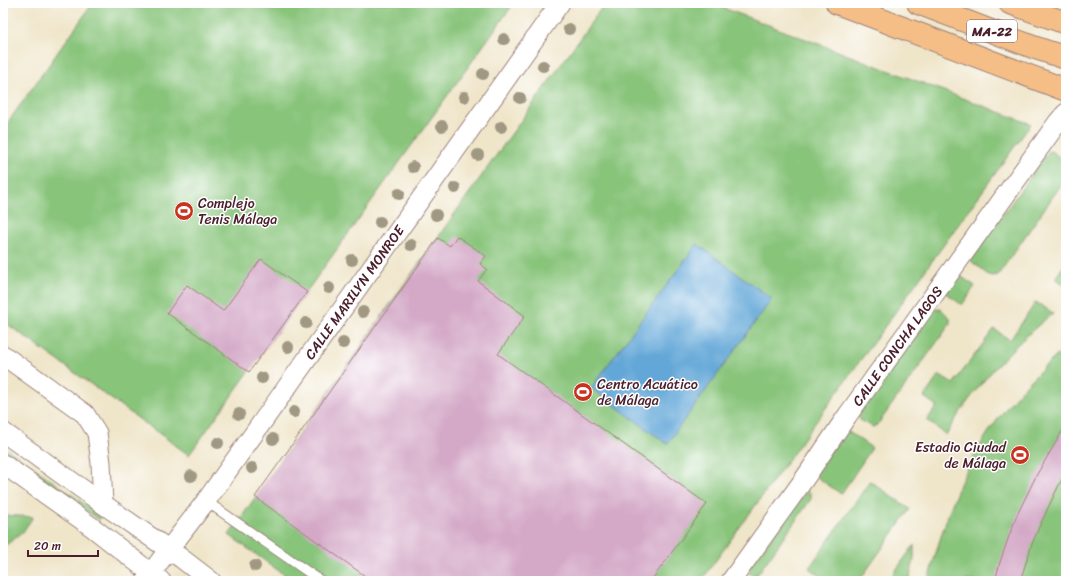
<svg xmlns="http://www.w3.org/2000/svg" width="1069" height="584" viewBox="0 0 1069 584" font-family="Sriracha,sans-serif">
<rect width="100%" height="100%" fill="#fff"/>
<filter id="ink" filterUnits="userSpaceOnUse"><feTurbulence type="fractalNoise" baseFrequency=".025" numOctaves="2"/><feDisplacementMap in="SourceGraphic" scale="8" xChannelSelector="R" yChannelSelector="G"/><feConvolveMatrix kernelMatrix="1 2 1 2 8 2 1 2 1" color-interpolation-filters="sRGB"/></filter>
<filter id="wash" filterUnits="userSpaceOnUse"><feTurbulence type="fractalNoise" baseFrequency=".012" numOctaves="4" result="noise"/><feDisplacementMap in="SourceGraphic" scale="16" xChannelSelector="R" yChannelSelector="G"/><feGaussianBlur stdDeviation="0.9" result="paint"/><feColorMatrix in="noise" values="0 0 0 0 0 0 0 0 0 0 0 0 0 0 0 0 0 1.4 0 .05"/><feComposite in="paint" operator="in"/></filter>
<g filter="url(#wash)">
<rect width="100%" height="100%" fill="#efe5c9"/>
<g fill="#88c47a" stroke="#697252">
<polygon points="93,3 514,3 189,455 3,321 3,129"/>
<polygon points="605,3 710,3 1031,124 701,581 293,581 229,535 403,286"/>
<polygon points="1049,151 1053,152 1066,163 1066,178 998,275 993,276 988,275 970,260"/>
<polygon points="1066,263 1066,286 1055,278"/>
<polygon points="959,275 975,286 962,305 946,293"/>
<path d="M1036,302L1053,313C1011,347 973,388 946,435L927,420L937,406L924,397L939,375L953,384L994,329L1010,340Z"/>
<polygon points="935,309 941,309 950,318 950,324 878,424 873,427 860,420 858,415"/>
<path d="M1066,348V581H928C941,534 955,486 981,444C1002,409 1034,374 1066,348Z"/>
<polygon points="846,430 872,448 841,494 814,475"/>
<polygon points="3,446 100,515 101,517 100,519 98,519 3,451"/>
<polygon points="870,481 910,509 859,581 828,581 809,568"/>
<path d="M807,491L811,494V499L757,575C751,575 749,574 747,569Z"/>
<polygon points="3,515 33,517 22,533 3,547"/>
<polygon points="914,545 914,560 909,581 888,581"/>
</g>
<polygon fill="#63a7d8" stroke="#566382" points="697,244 772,299 667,444 591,388"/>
<g id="blocks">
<g fill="#d4a9c7">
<polygon points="457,236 486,256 480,264 487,269 478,281 525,316 498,354 707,504 651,581 372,581 255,497 438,238 450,246"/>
<polygon points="261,259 307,292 249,372 167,313 187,285 223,311"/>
<polygon points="1066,425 1066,472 1058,487 1040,525 1032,544 1020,581 995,581 1000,562 1009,536 1017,515 1036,476"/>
</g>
</g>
</g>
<g filter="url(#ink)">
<use href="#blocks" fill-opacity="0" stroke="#9c827a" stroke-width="1"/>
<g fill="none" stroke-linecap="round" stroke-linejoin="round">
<g stroke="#9c827a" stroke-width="11">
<polyline id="service" points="206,501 321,581"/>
</g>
<g stroke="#9c827a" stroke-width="21">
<g id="minor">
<polyline points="3,355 85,414 97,433 101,463 103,504"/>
<polyline points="3,432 103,504 181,558 211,581"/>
<polyline points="3,464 92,527 161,581"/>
<path id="s1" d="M146,581L160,561L206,501L560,3"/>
<path id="s2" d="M731,581L805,478L847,416L1058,122L1066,113"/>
</g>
</g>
<g stroke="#9c827a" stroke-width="24">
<g id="primary">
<polyline points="837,3 1066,90"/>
<polyline points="918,3 1033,47 1066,58"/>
<polyline points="1010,3 1066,23"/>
</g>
</g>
<use href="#service" stroke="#fff" stroke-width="9"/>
<use href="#minor" stroke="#fff" stroke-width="19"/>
<use href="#primary" stroke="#f6be87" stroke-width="22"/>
</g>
<g fill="#a09882">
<circle cx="569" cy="29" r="6"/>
<circle cx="504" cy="39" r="6"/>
<circle cx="543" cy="66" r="6"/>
<circle cx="483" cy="74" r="6"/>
<circle cx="464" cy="97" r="6"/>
<circle cx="520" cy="98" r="6"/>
<circle cx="442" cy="126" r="6"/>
<circle cx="501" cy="127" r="6"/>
<circle cx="478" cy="155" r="6"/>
<circle cx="413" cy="167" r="6"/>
<circle cx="455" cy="188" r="6"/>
<circle cx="399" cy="194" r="6"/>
<circle cx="436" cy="215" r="6"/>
<circle cx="380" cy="222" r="6"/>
<circle cx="411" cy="245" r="6"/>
<circle cx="352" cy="260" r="6"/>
<circle cx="329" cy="288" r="6"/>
<circle cx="363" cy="312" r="6"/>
<circle cx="306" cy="323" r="6"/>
<circle cx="343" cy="343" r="6"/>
<circle cx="288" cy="347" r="6"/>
<circle cx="262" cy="378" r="6"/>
<circle cx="294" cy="412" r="6"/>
<circle cx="239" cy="414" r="6"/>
<circle cx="273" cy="439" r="6"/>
<circle cx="218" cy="443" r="6"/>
<circle cx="252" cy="468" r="6"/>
<circle cx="191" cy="476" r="6"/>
<circle cx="255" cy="566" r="6"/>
</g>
</g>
<defs>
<g id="stadium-disc" transform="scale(1)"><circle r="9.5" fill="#c8321e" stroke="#fff"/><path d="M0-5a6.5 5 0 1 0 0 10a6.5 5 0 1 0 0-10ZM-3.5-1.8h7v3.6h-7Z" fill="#fff"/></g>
</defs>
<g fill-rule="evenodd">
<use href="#stadium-disc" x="184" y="211"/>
<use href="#stadium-disc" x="583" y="392"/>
<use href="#stadium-disc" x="1020" y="455"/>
</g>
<g text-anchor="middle" stroke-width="3" stroke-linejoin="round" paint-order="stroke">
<rect fill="#fff" stroke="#80626b" stroke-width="1" x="967" y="20" width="50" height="22" rx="3"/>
<g font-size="13" font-weight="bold" fill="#4a1f2b">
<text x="992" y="36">MA-22</text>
</g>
<g font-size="14" fill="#4a1f2b" stroke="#fff" text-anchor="start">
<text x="198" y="208">Complejo<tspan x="198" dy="16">Tenis Málaga</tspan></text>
<text x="597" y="389">Centro Acuático<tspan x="597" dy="16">de Málaga</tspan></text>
<text x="1006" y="452" text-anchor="end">Estadio Ciudad<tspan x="1006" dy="16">de Málaga</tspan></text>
</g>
<g font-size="14" fill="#4a1f2b" stroke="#fff">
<text dy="5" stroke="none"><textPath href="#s1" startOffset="356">CALLE MARILYN MONROE</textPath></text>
<text dy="5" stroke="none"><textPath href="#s2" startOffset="288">CALLE CONCHA LAGOS</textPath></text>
</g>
</g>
<rect width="1069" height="584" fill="none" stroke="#fff" stroke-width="16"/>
<path d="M28 550v6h70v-6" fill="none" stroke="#4a1f2b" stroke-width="2"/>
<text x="34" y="550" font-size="12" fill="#4a1f2b" stroke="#ffffff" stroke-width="3" paint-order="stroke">20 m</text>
</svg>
